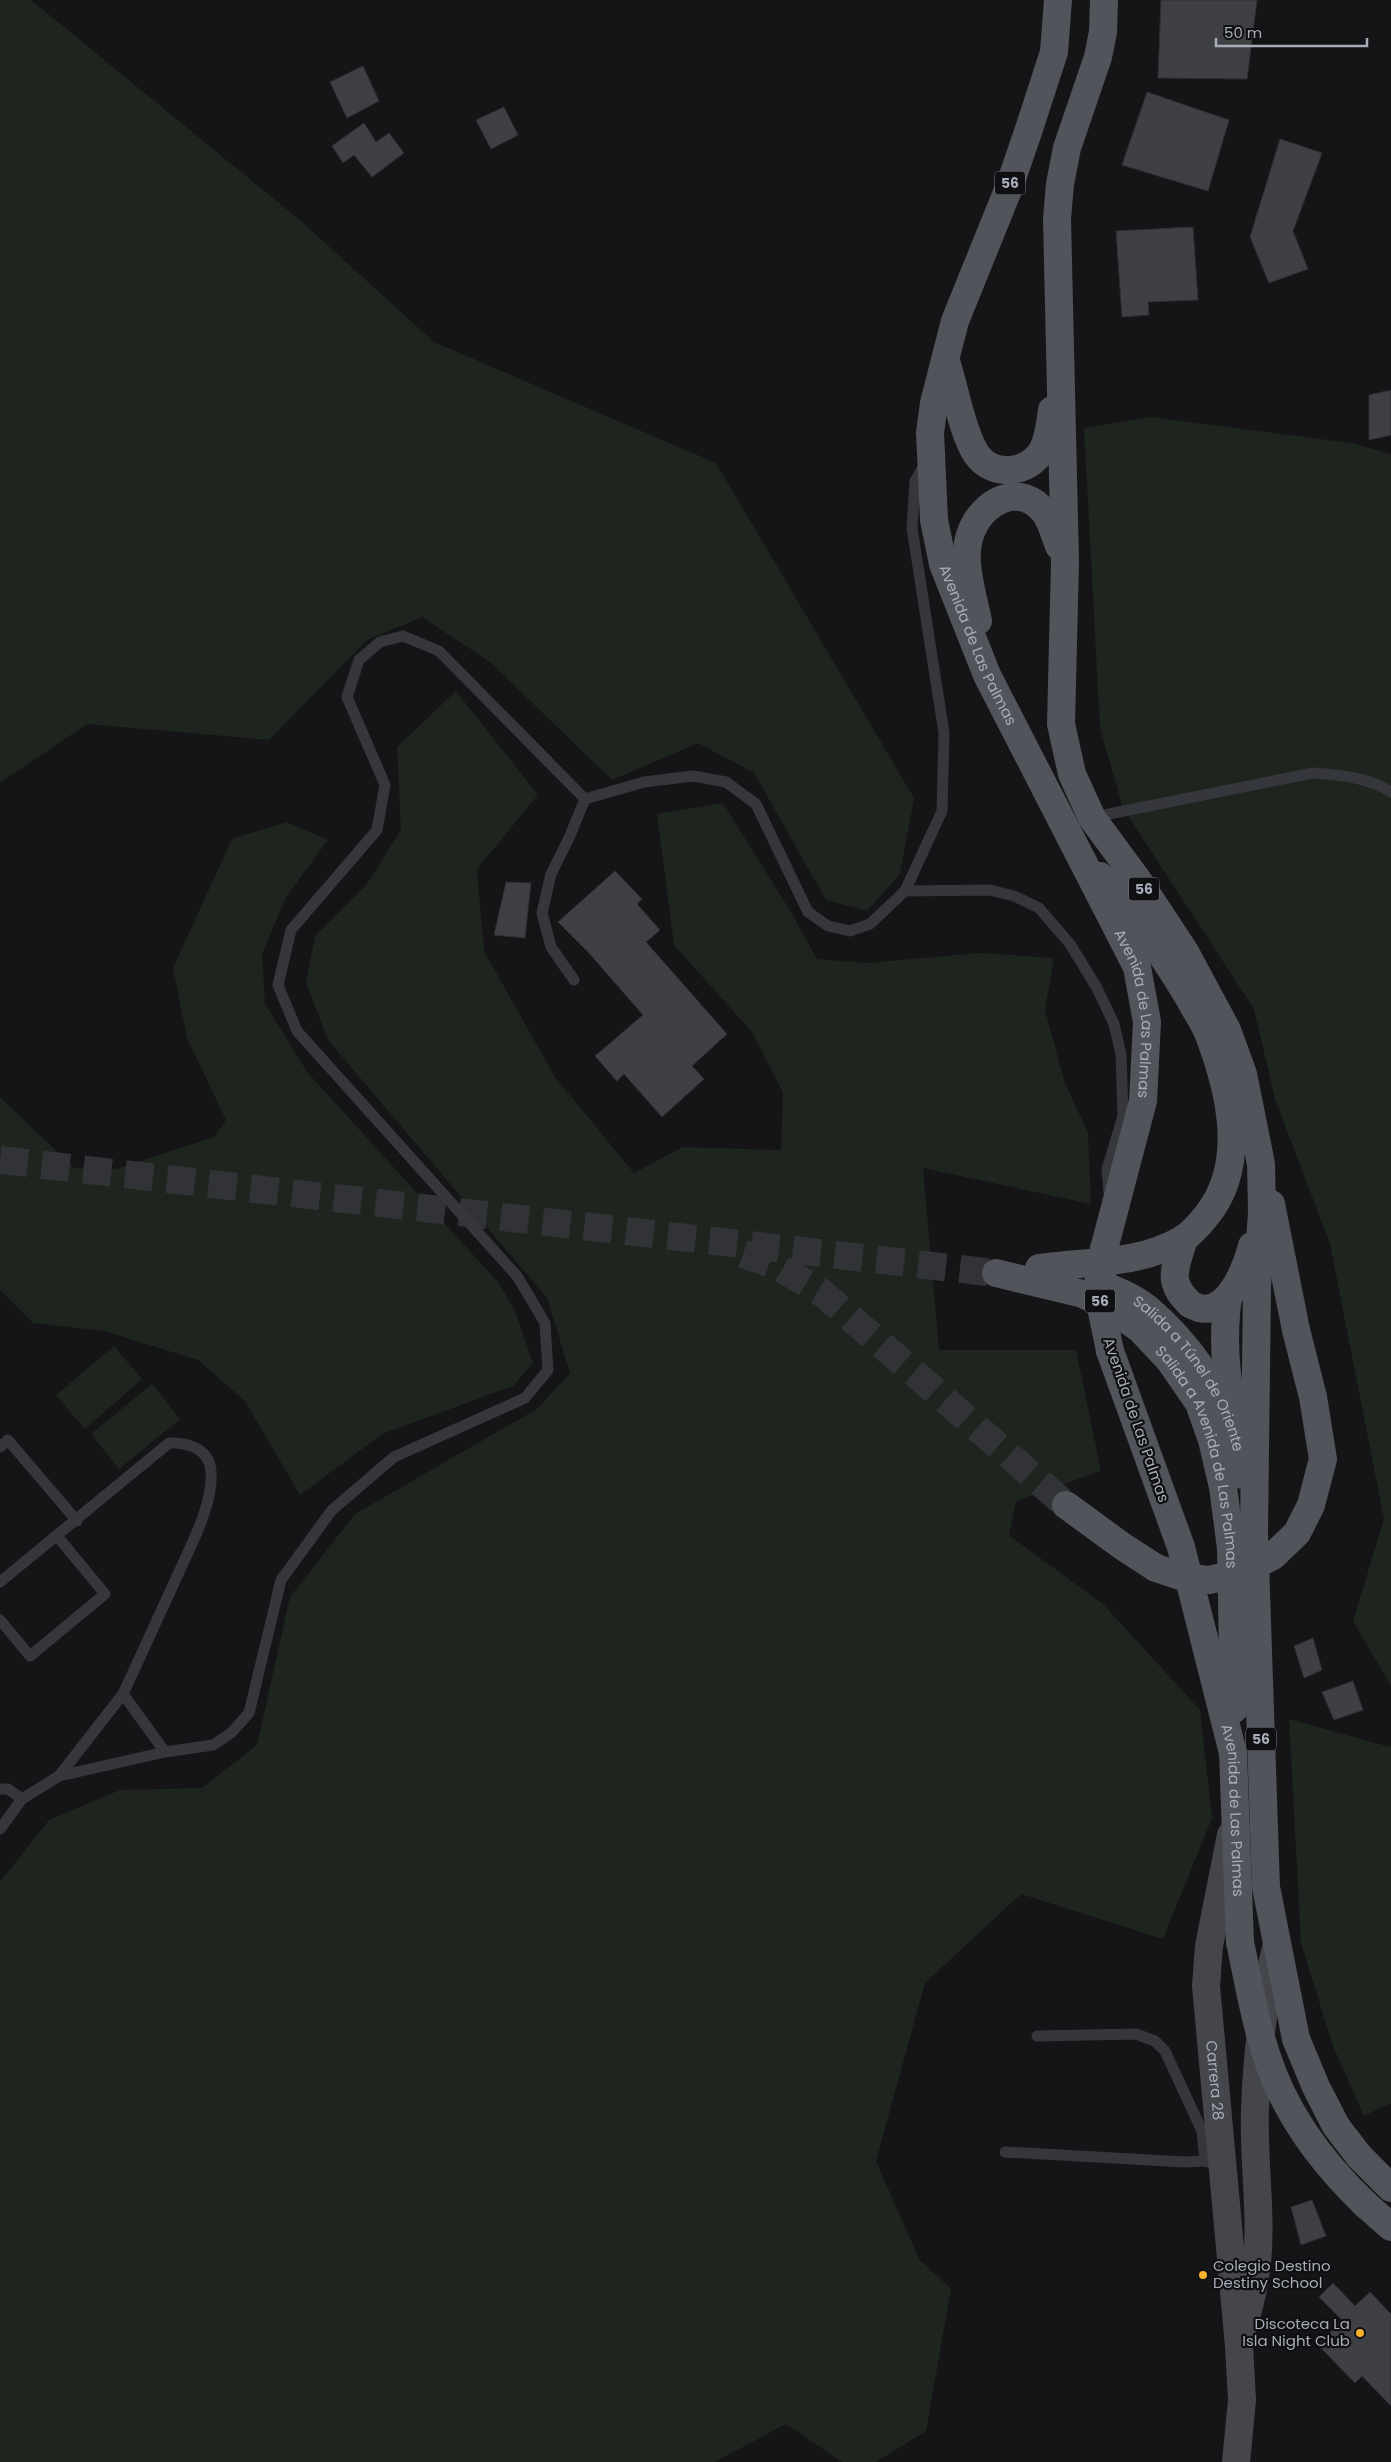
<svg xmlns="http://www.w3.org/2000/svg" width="1391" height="2462" viewBox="0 0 1391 2462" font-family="Poppins,sans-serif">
<rect width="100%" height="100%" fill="#151517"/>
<g fill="#1d251e">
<polygon points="0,0 30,0 47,13 301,221 434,342 716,463 914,798 900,874 867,911 826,900 754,773 698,743 612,780 490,662 422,617 367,640 269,740 87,724 0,783"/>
<polygon points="1151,417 1351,443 1391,454 1391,1686 1353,1621 1384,1519 1330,1244 1275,1099 1254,1009 1123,808 1100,728 1084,428"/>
<polygon points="456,691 538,795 477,869 484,951 555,1077 634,1173 683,1147 781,1150 783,1093 752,1032 674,945 657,814 723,803 791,912 817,959 867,963 979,953 1054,958 1045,1010 1065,1083 1088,1133 1091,1204 923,1168 939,1350 1076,1350 1101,1471 1016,1501 1009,1535 1104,1605 1200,1710 1212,1818 1163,1939 1021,1894 925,1983 876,2161 919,2259 951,2289 926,2431 876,2462 842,2462 786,2424 715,2462 0,2462 0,1882 49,1820 120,1790 202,1788 257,1745 290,1597 355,1514 537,1409 570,1373 547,1298 328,1040 306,983 315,936 367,884 401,830 397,747"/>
<polygon points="286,822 328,840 286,897 262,954 265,1004 308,1073 498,1282 515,1311 533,1363 513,1386 382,1434 300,1495 245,1401 198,1360 104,1331 33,1323 0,1290 0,1097 74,1168 116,1169 214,1137 226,1120 187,1038 173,968 232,839"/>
<polygon points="114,1346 142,1379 85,1429 56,1395"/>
<polygon points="152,1384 180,1419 119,1469 91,1434"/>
<polygon points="1289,1719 1390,1747 1391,1745 1391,2103 1364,2116 1333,2046 1301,1943"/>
</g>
<g fill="#3f4044" stroke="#2f2f33">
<polygon points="1161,0 1257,0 1247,79 1158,78"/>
<polygon points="363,66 379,101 347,118 330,82"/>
<polygon points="1147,92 1229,120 1208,191 1122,165"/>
<polygon points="504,107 518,135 491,149 476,120"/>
<polygon points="364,123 376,142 389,133 404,153 372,177 354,155 343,163 332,146"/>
<polygon points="1280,139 1322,153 1293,231 1308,269 1269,283 1250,237"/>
<polygon points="1193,227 1198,300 1148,302 1149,315 1122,317 1116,231"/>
<polygon points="1391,390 1391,435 1369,440 1369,395"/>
<polygon points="615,871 642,899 637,904 660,930 646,942 727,1034 692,1066 704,1079 662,1117 624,1074 617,1081 595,1056 643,1015 589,953 558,922"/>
<polygon points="506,882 531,883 525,938 494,935"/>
<polygon points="1313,1638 1322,1670 1304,1678 1294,1646"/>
<polygon points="1353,1681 1363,1710 1334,1720 1322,1692"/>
<polygon points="1312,2200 1326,2236 1301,2245 1291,2207"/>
<polygon points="1333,2283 1355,2306 1370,2292 1391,2314 1391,2406 1362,2376 1355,2383 1318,2345 1342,2320 1319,2297"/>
</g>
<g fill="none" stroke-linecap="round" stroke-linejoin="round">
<g stroke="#323337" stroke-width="28" stroke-dasharray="28 14" stroke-linecap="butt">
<polyline points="0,1160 996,1273"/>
<polyline points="743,1254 777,1266 821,1292 1066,1505"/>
</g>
<g stroke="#36373c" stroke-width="11">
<path d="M1094,817L1313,773C1340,775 1367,777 1391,792"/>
<polyline points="905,891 990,890 1014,896 1039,908 1070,944 1097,988 1114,1024 1121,1054 1123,1116 1107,1169 1109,1193"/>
<polyline points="574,980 551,947 542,913 551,874 569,838 585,799"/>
<polyline points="0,1447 8,1440 77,1521"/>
<path d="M0,1582L169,1443C188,1442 210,1449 211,1472C214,1505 187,1553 174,1583C157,1620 140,1657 123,1694"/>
<polyline points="0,1620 30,1656 105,1594 57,1536"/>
<polyline points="59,1776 123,1694 165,1752"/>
<polyline points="0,1789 8,1789 22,1799"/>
<polyline points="0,1829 22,1799 59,1776 165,1752 213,1745 231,1733 249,1713 281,1580 332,1510 394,1457 525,1398 548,1370 545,1323 517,1276 297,1031 278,985 291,930 377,830 385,785 347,697 359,660 380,642 403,636 439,651 585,799 644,782 693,776 726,782 756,804 808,912 828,926 850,931 870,924 905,891 942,811 944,733 912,528 915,481 926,462"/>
<polyline points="1037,2036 1136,2034 1155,2041 1165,2051 1202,2131 1205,2161 1221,2166"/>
<polyline points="1005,2152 1185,2162 1205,2161"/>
</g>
<g stroke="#44464c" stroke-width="28">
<path id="s1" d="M1231,1835L1209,1946L1206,1986L1239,2346L1242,2400L1236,2462"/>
<path d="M1244,2325C1250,2304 1255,2284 1257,2262C1262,2212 1253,2160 1255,2109C1257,2054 1264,1997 1277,1943"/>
</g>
<g stroke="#52545b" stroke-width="28">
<path id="s2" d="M1058,0L1054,52L1028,132L1008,190L955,321L934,403L930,433L931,454L934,520L943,564L987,675L1137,967L1147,1022L1143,1101L1104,1249"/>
<polyline points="1104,0 1103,32 1098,57 1067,148 1060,184 1057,219 1065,562 1061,724 1072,774 1092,818 1137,879 1185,952 1227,1030 1243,1074 1261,1164 1262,1212 1257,1286 1254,1533 1266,1887 1296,2039 1316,2087 1336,2126 1359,2156 1391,2188"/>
<path d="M946,361C954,386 963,435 977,455C994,478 1028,473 1042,451C1049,439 1050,423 1052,410"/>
<path d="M978,621C973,595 961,561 970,535C981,501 1021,480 1046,514C1052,524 1055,536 1059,546"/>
<polyline points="1271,1204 1296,1330"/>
<path d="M1184,1238C1181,1250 1173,1268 1175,1280C1177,1290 1182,1296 1189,1303C1192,1306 1195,1306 1199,1308C1229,1315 1246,1268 1252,1246"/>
<path d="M1039,1268C1087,1261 1140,1265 1183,1239C1192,1233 1200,1224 1207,1215C1248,1164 1230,1091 1209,1035C1204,1022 1195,1010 1189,998C1163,955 1135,913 1100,876"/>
<path id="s3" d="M996,1273L1083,1294L1112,1309L1140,1329L1170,1361L1199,1403L1212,1440L1223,1487L1231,1548L1234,1709"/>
<path id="s4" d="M1098,1283C1115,1290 1134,1297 1148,1309C1187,1342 1223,1392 1236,1441C1239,1452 1240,1464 1243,1475"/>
<path d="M1228,1297C1222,1338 1226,1371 1232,1412"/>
<path id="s5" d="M1110,1351L1181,1547L1233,1753L1240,1942"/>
<polyline points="1066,1505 1122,1546 1156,1568"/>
<polyline points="1366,2205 1391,2227"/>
</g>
<g stroke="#52545b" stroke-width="28">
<polyline points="1104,1249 1100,1302 1110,1351"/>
<polyline points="1156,1568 1180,1576 1209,1580 1240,1573 1273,1556 1297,1533 1311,1505 1323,1459 1313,1397 1296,1330"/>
<path d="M1240,1942C1248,1980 1254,2018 1266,2054C1284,2112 1323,2164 1366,2205"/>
</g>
</g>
<g fill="#f8b22c" stroke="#101012" stroke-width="2">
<circle cx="1203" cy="2275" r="5"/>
<circle cx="1360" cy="2333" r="5"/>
</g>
<g text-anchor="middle" stroke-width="4.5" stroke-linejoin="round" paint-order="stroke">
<g fill="#101012" stroke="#797d86" stroke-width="1">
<rect x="995" y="171.5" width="30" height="23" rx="4"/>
<rect x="1129" y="877.5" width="30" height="23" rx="4"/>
<rect x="1085" y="1289.5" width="30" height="23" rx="4"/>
<rect x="1246" y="1727.5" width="30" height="23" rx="4"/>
</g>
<g font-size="14" font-weight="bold" fill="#a6acb8">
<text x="1010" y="188">56</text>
<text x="1144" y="894">56</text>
<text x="1100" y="1306">56</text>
<text x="1261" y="1744">56</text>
</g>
<g font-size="15" fill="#a6acb8" stroke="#101012">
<text dy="5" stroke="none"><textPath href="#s2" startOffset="674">Avenida de Las Palmas</textPath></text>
<text dy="5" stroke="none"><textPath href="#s2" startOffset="1079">Avenida de Las Palmas</textPath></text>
<text dy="5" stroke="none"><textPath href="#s4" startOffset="134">Salida a Túnel de Oriente</textPath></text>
<text transform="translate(1136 1420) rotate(71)" y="5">Avenida de Las Palmas</text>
<text dy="5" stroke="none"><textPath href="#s3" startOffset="302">Salida a Avenida de Las Palmas</textPath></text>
<text dy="5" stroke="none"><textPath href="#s5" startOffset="478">Avenida de Las Palmas</textPath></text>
<text dy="5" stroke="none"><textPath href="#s1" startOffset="248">Carrera 28</textPath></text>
</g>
<g font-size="15" fill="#a6acb8" stroke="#101012" text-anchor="start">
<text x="1213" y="2271">Colegio Destino<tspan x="1213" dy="17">Destiny School</tspan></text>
<text x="1350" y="2329" text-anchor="end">Discoteca La<tspan x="1350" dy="17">Isla Night Club</tspan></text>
</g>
</g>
<path d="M1216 38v8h151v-8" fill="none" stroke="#a6acb8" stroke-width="2.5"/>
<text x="1224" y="38" font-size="15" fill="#a6acb8" stroke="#101012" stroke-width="4" paint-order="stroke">50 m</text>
</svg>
